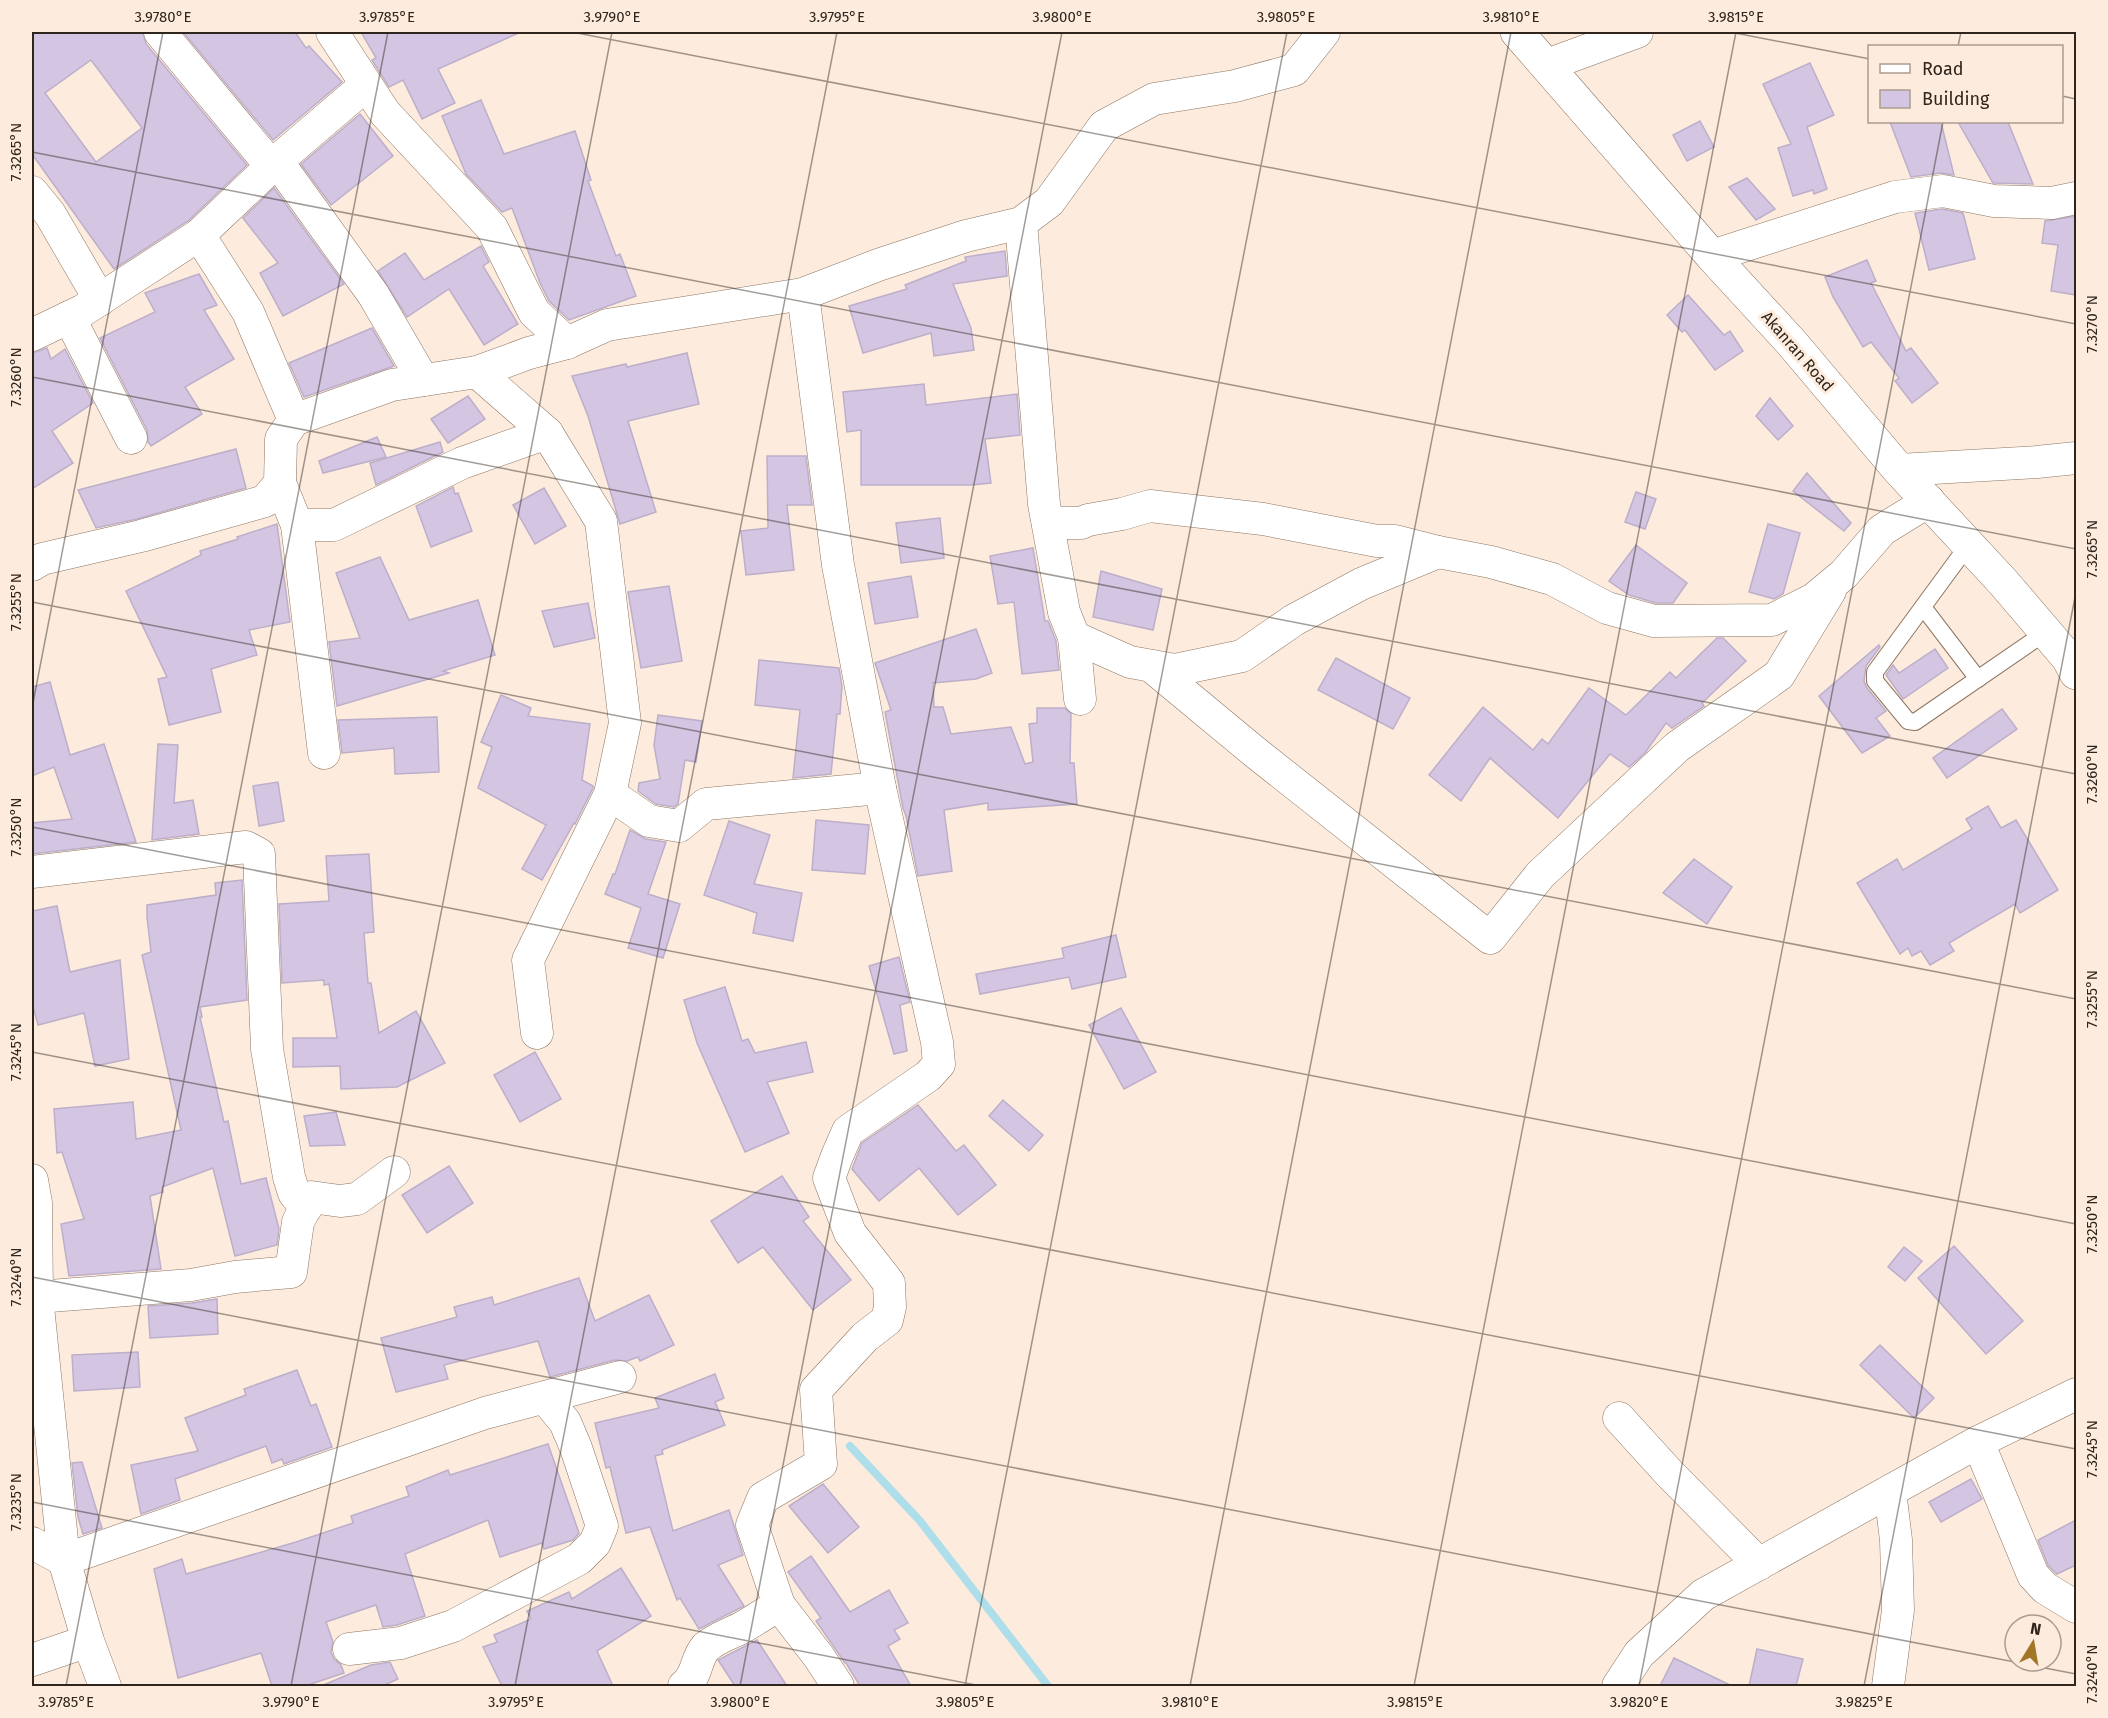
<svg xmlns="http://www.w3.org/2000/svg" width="2108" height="1718" viewBox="0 0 2108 1718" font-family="'Fira Sans',sans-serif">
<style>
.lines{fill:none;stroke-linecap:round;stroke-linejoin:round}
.stream{stroke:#afdeeb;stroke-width:8}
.building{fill:#d4c5e2;stroke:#bdaeca;stroke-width:1.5;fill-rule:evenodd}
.lane-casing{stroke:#8d7561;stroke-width:18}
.street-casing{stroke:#8d7561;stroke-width:33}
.secondary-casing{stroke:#8d7561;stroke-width:34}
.lane{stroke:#fff;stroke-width:16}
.street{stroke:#fff;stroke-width:32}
.secondary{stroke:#fff;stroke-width:33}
.ticks{fill:none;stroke:#2f251c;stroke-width:1.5;stroke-opacity:0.45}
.labels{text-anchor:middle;stroke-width:6;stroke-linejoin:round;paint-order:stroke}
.street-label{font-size:16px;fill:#2f251c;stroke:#fdecde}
.neatline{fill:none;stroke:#2f251c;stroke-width:2}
.ticks-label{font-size:15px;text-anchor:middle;fill:#2f251c}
</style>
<rect width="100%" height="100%" fill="#fdecde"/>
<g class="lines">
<!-- stream -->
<polyline class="stream" points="850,1446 920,1521 1048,1686"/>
</g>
<!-- building -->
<g class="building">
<path d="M32 32H143L146 44 247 165 188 221 114 269 32 154ZM91 60 142 128 96 162 45 93Z"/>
<polygon points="183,32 295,32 306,48 309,46 342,82 273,140"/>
<polygon points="361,32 521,32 438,69 455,103 422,119 403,80 389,87 372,60 376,58"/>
<polygon points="1810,63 1834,115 1807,127 1827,189 1814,194 1813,190 1793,196 1778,148 1791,144 1763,84"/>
<polygon points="481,100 504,154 575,131 591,180 588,181 616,256 620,254 636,296 569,320 549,301 540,283 512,208 502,212 466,174 442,116"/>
<polygon points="360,114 393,156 331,205 301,164"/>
<polygon points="1700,121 1714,147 1687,161 1673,135"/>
<polygon points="1890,122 1941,122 1954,175 1941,173 1911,177"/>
<polygon points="1958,122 2008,122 2033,184 1993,183"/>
<polygon points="1747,178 1775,209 1756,220 1729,187"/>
<polygon points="274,188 344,284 283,316 260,273 278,263 243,218"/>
<polygon points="1942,209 1963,213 1975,259 1929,270 1915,213"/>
<polygon points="2076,216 2076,295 2051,291 2058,245 2042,243 2045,221"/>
<polygon points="481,246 489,262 483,266 518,324 484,345 449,289 407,317 378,271 405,253 424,280"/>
<polygon points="1005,251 1007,276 953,284 971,328 974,350 934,356 931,333 863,353 849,306 907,289 905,285 966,261 965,257"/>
<polygon points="1867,260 1876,281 1871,283 1906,351 1911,348 1938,383 1912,403 1895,381 1899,378 1871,342 1863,347 1833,297 1825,277"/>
<polygon points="199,274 217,305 204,310 234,359 185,387 202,414 151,446 148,442 147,430 100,338 155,312 145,293"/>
<polygon points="1688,295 1724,335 1730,331 1743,351 1715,370 1685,330 1682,332 1667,315"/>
<polygon points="372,328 394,366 304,397 289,363"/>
<polygon points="47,348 51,359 65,349 93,403 52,431 73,463 32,489 32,353"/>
<polygon points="687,353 699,404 628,421 656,512 620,524 588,416 572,376 626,364 627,367"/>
<polygon points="924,384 926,405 1017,394 1020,435 985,439 991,483 971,485 861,485 861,430 847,432 843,392"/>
<polygon points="468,396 485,419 448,443 431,419"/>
<polygon points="1770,398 1793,426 1778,440 1756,416"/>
<polygon points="377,437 386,457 323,473 319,461"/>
<polygon points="440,442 443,452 376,485 370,463"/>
<polygon points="236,449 246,488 137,519 96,528 78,490"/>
<polygon points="767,456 806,456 812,505 787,505 794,570 746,575 741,531 768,528"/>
<polygon points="1807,473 1851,523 1844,531 1793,491"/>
<polygon points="453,487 455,494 458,493 472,531 431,547 416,506"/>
<polygon points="544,488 566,526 535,544 513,505"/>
<polygon points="1636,492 1656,499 1645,529 1625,522"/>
<polygon points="940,518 944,558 901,563 896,523"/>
<polygon points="277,524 290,622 249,630 257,655 211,669 221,712 169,725 158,679 167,677 126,591 201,555 200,551 238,539 237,537"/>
<polygon points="1768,524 1800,533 1783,594 1774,599 1749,592"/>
<polygon points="1636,545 1687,583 1673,603 1656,603 1629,595 1609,581"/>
<polygon points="1033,548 1045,621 1048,621 1056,641 1059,670 1022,674 1014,602 998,604 990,556"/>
<polygon points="380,557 409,620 478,600 495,655 443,671 449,673 337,706 329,642 360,638 336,573"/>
<polygon points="1101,571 1162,589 1153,630 1093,617"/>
<polygon points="911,576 918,617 875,624 868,583"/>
<polygon points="669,586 682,661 641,668 628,592"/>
<polygon points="588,603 595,638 554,647 542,611"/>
<polygon points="976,629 992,673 976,679 933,683 934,707 943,707 951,734 1011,727 1025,764 1033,762 1029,724 1037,723 1037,708 1065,708 1071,714 1070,763 1074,763 1077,804 988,810 988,803 944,810 952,871 918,876 906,816 903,808 885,712 891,710 875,663"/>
<polygon points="1717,638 1723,638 1746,661 1702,703 1704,706 1672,728 1666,723 1645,753 1629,767 1610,754 1558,818 1490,758 1461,801 1429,775 1483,707 1533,750 1542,739 1548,744 1589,688 1626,715 1670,672 1676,678"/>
<polygon points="1879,645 1880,647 1866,666 1864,681 1867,688 1886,711 1876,718 1890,736 1862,753 1819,696"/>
<polygon points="1935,649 1948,668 1903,699 1886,675 1893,665 1899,673"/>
<polygon points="1336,658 1410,698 1393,729 1318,690"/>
<polygon points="759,660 839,668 842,686 840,714 837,714 831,774 793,778 800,710 755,705"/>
<polygon points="50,682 70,755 104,744 136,842 32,854 32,823 72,819 54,767 32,776 32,687"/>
<polygon points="501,695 531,708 528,716 590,724 582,780 593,786 593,788 575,824 574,823 542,880 522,869 546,825 478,788 492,747 481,742"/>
<polygon points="2002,709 2017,729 1947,778 1933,758"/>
<polygon points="658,715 702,721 696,762 685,760 678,804 674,807 656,804 638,791 639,783 660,779 654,745"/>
<polygon points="437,717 439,772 395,774 394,748 342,753 338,720"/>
<polygon points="158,744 178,745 174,803 193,800 199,834 152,840"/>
<polygon points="278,782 284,821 259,826 253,786"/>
<polygon points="1988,806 2001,828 2016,820 2058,890 2020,913 2015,904 1949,943 1954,951 1930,965 1921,951 1912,956 1908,948 1900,954 1857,883 1897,859 1903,870 1972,829 1966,819"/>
<polygon points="816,820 869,825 865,874 812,870"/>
<polygon points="729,821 770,835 754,884 802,893 793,941 753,933 757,913 704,895"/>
<polygon points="630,830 646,839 666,842 648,894 680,904 663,958 628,948 641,908 605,894 613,874 615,874"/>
<polygon points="369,854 374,932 364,933 368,983 371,983 379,1033 416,1011 445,1063 397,1087 341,1089 340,1066 293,1067 293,1038 337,1038 329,984 324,985 324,980 282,983 279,904 329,901 326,856"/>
<polygon points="1694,859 1732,887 1707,924 1663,893"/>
<polygon points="242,880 247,1000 200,1007 202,1017 200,1017 224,1122 228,1121 241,1184 266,1178 279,1229 277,1245 235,1256 213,1168 162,1187 163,1192 150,1196 161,1269 69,1276 61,1224 84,1219 62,1152 57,1153 54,1109 133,1102 136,1139 181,1130 142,955 151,952 147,917 147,905 216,895 215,883"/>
<polygon points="57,906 70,972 120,960 129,1059 95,1066 84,1013 38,1025 32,1003 32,911"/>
<polygon points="1116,935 1126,977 1072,989 1069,977 980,994 976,974 1064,958 1062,948"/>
<polygon points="899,957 910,1002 900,1005 907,1051 894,1054 869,966"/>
<polygon points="725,987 742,1041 748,1039 755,1053 806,1042 813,1072 767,1082 789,1133 745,1152 697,1043 684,1000"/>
<polygon points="1121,1008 1156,1072 1124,1089 1089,1025"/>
<polygon points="535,1052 561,1099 520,1122 494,1075"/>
<polygon points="1003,1100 1043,1135 1029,1151 989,1116"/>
<polygon points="918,1105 956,1151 964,1145 996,1185 958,1215 919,1168 879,1201 852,1169 862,1143"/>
<polygon points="336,1112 345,1145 310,1146 304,1116"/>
<polygon points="449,1166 473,1203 427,1233 402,1195"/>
<polygon points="782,1176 809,1217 803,1221 851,1280 813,1310 763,1247 738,1263 711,1221"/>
<polygon points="1954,1246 2023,1321 1986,1354 1918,1278"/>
<polygon points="1904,1247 1922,1261 1905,1281 1888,1267"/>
<polygon points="579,1278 595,1321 649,1295 674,1345 640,1361 638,1357 627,1361 615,1360 550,1377 538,1341 444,1365 448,1379 396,1392 381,1338 457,1317 454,1307 492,1297 494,1305"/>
<polygon points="217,1299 218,1334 150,1338 148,1306 192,1303"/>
<polygon points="1880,1345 1934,1398 1914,1418 1860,1365"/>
<polygon points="138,1352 140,1387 74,1391 72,1355"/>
<polygon points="297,1370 311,1406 316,1404 332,1447 284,1464 282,1459 272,1463 266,1446 175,1479 180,1500 141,1514 131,1465 198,1451 185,1418 246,1395 244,1389"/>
<polygon points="715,1374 724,1398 715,1402 725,1425 662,1450 663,1454 655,1456 673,1531 729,1510 743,1555 718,1565 744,1606 699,1629 680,1598 677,1600 650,1527 626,1533 610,1467 606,1468 595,1423 659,1408 655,1398"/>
<polygon points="548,1444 579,1533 573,1540 544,1549 542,1543 500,1557 488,1520 405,1554 425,1616 397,1625 383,1627 376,1605 326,1622 333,1642 331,1652 334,1659 341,1665 344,1673 305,1686 272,1686 261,1653 178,1678 154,1569 182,1559 186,1574 296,1542 353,1523 351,1516 409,1496 406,1487 448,1470 450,1475"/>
<polygon points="82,1462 102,1528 83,1534 78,1517 72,1463"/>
<polygon points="1971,1479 1982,1499 1941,1522 1929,1502"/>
<polygon points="823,1484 859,1527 828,1553 789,1506"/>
<polygon points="2076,1520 2076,1565 2057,1574 2048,1565 2038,1540"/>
<polygon points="811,1556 850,1612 889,1590 908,1623 894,1630 900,1639 888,1646 911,1686 860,1686 846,1663 845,1663 816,1621 821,1618 788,1572"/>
<polygon points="621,1568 651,1616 597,1651 613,1686 502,1686 483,1647 497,1642 494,1635 531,1619 527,1611 569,1592 572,1599"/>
<polygon points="757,1640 787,1686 735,1686 718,1660"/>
<polygon points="1757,1649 1803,1659 1796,1686 1749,1686"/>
<polygon points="1674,1658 1732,1686 1660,1686"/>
<polygon points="390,1662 398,1679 382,1686 321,1686 371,1665"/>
</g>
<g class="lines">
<!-- lane casing -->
<g class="lane-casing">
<g id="lane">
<polyline points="1969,544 1875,672 1875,681 1908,721 1915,722 2046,632"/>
<polyline points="1923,607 1978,679"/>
</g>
</g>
<!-- street casing -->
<g class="street-casing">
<g id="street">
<polyline points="160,32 272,167"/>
<polyline points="332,32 385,113 492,228 534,312 567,343"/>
<polyline points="1547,65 1637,32"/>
<polyline points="277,161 373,294 423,380"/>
<polyline points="32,192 50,214 100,300"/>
<polyline points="1021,223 1044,504 1064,612 1074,637 1080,699"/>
<polyline points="199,235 248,312 294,420"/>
<polyline points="1712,256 1895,197 1943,191 1994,201 2052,203 2076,198"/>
<polyline points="803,294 838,565 880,788 937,1042 939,1064 928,1076 848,1131 837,1156 829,1178 850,1233 889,1283 890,1307 887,1320 865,1337 816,1390 821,1464 763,1498 752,1525 779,1605 819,1657 838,1686"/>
<polyline points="69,317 131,438"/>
<polyline points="32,335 82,311 199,235 277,161 359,91 369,90"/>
<polyline points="477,372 547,433 601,521 625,723 610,794 528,960 537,1033"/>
<polyline points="1899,470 2037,462 2076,458"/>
<polyline points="280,483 297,525 334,525 462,463 547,433"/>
<polyline points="1048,523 1081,523 1088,520 1122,514 1150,506 1263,519 1377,541 1395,541 1438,552 1491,562 1552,579 1607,608 1654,621 1772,620 1814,599 1844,574 1882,530 1929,501"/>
<polyline points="297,525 324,753"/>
<polyline points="32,565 42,559 141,536 265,501 280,483 281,439 294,420 392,385 477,372 529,353 567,343 607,325 803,294 878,265 966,236 1021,223 1049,202 1104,126 1154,99 1235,86 1294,70 1324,32"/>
<polyline points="1074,637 1130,662 1175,670 1242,656 1294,620 1361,584 1438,552"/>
<polyline points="1151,666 1256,753 1490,938 1540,875 1677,747 1779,675 1830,591"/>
<polyline points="610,794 649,821 679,826 706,804 880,788"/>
<polyline points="32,872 246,847 259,854 267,1049 289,1177 294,1193 306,1208"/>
<polyline points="32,1180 36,1203 37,1297 64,1560 88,1641 105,1686"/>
<polyline points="37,1297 191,1285 235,1277 291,1272 298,1222 311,1197 340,1201 357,1199 394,1172"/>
<polyline points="1619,1418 1670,1474 1759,1564"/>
<polyline points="1978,1442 2033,1575 2045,1588 2076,1607"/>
<polyline points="32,1543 64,1560 485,1413 620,1377"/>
<polyline points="349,1649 401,1643 453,1626 579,1559 595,1543 602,1526 576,1448 565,1422 545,1398"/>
<polyline points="32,1660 88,1641"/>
<path d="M684 1686C698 1676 695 1659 706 1647 716 1638 732 1633 743 1627 755 1620 767 1612 779 1605"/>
<polyline points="1618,1686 1639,1654 1703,1595 1978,1442 2076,1394"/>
<polyline points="1888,1686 1898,1610 1896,1540 1890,1491"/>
</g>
</g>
<!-- secondary casing -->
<g class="secondary-casing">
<polyline id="secondary" points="1517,32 1712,256 1791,342 1899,470 2003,582 2068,658 2076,673"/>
</g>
<!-- lane -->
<use href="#lane" class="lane"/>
<!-- street -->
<use href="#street" class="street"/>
<!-- secondary -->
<use href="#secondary" class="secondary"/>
</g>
<!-- ticks -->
<path class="ticks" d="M572 32 2076 324M1730 32 1870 59M1958 46 1961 32M2062 96 2076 99M32 152 2076 549M32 377 2076 774M32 602 2076 999M32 708 163 32M32 827 2076 1224M32 1052 2076 1449M32 1277 2076 1674M32 1502 981 1686M66 1686 388 32M291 1686 612 32M515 1686 837 32M740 1686 1062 32M965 1686 1287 32M1190 1686 1511 32M1414 1686 1736 32M1639 1686 1943 122M1864 1686 2076 592"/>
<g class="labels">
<!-- street labels -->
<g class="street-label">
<text transform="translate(1798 351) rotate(49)" y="6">Akanran Road</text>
</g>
</g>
<!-- border -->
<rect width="2108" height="1718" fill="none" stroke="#fdecde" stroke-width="66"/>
<!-- legend -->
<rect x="1868" y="45" width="195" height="78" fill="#fdecde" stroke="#ab9c90" stroke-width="1.5"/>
<rect x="1880" y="64" width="30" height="9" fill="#ffffff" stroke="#ab9c90" stroke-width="1.5"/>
<text x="1922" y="75" font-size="18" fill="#2f251c">Road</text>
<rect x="1880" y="90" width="30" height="18" fill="#d4c5e2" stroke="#ab9c90" stroke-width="1.5"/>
<text x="1922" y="105" font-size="18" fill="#2f251c">Building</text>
<!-- north arrow -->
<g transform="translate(2033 1643) rotate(11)"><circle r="28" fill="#fdecde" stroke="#ab9c90" stroke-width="1.5"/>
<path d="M0-4.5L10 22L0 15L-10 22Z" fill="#a27527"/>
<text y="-9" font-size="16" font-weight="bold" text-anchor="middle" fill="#2f251c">N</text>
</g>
<rect x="33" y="33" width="2042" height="1652" class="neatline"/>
<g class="ticks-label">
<text x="163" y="22">3.9780°E</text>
<text x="387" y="22">3.9785°E</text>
<text x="612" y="22">3.9790°E</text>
<text x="837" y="22">3.9795°E</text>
<text x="1062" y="22">3.9800°E</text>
<text x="1286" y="22">3.9805°E</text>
<text x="1511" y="22">3.9810°E</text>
<text x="1736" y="22">3.9815°E</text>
<text transform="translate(16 152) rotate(-90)" y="5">7.3265°N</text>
<text transform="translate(2092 324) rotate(-90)" y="5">7.3270°N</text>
<text transform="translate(16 377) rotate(-90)" y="5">7.3260°N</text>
<text transform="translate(2092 549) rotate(-90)" y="5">7.3265°N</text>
<text transform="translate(16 602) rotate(-90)" y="5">7.3255°N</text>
<text transform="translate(2092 774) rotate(-90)" y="5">7.3260°N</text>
<text transform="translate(16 827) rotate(-90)" y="5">7.3250°N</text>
<text transform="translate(2092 999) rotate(-90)" y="5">7.3255°N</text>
<text transform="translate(16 1052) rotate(-90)" y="5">7.3245°N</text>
<text transform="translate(2092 1224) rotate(-90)" y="5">7.3250°N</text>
<text transform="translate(16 1277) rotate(-90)" y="5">7.3240°N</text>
<text transform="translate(2092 1449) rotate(-90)" y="5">7.3245°N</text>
<text transform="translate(16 1502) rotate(-90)" y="5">7.3235°N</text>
<text transform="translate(2092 1674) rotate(-90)" y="5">7.3240°N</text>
<text x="66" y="1707">3.9785°E</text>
<text x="291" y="1707">3.9790°E</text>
<text x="516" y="1707">3.9795°E</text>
<text x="740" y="1707">3.9800°E</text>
<text x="965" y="1707">3.9805°E</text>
<text x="1190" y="1707">3.9810°E</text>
<text x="1415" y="1707">3.9815°E</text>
<text x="1639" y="1707">3.9820°E</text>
<text x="1864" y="1707">3.9825°E</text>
</g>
</svg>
